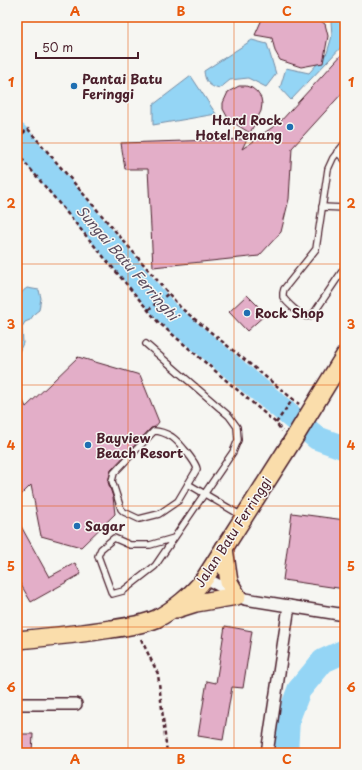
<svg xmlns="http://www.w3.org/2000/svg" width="362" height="770" viewBox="0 0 362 770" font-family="'Playpen Sans',sans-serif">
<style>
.water{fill:#94d5f5;stroke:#768ca4}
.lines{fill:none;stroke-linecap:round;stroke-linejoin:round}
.river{stroke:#94d5f5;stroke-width:24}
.building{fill:#e3aec8;stroke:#4a1f2b}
.service-casing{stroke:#4a1f2b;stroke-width:8}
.minor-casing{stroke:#4a1f2b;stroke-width:14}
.primary-casing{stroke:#4a1f2b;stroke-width:20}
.path{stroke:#4a1f2b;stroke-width:2.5;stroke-dasharray:4 3;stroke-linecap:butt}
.service{stroke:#f6f6f2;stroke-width:5.5}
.minor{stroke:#f6f6f2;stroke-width:11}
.primary{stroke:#faddab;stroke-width:17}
.grid{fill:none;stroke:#e8590c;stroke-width:1;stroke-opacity:0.55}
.poi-dot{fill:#1f6fb2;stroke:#f6f6f2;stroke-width:1.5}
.labels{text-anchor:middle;stroke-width:3;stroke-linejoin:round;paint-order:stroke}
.poi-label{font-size:13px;font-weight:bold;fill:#4a1f2b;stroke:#f6f6f2;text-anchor:start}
.street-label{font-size:13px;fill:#4a1f2b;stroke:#f6f6f2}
.water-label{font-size:14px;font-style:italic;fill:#5c4c5e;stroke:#f6f6f2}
.neatline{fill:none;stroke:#e8590c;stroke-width:1.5}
.grid-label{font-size:13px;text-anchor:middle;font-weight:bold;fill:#e8590c}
</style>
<rect width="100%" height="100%" fill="#f6f6f2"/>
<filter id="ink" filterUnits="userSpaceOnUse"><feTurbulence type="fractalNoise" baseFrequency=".025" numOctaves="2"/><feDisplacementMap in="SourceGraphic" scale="8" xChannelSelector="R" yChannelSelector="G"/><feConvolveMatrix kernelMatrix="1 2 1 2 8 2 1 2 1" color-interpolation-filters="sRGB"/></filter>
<g filter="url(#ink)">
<!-- water -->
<g class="water">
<polygon points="326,17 345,17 345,43 291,100 280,88 286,68 309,73 327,53 332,36 331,21"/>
<path d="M252 40 267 44 276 74 266 87 248 78 230 80 219 89C209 86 205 82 204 71Z"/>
<polygon points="191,76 216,114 153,125 153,105"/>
<path d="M27 288 39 290 41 298 39 310 35 313 30 320 25 322 22 327 23 343 19 352 17 353V310C22 300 16 295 27 288Z"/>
</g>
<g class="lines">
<!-- river -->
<g class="river">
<polyline points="17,135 167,313 317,438 345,448"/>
<polyline points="286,753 288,719 299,690 323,661 345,651"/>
</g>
</g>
<!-- building -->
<g class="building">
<polygon points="263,17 315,17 325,24 328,36 323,63 301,67 280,60 275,51 272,38 255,35"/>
<polygon points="345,51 345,90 292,148 289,199 281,232 259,256 153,267 148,169 125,169 121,143 247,139 242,149 257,139 260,138 258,137 279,123"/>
<polygon points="239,86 246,86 252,88 257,92 261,98 262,104 261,111 250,133 229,120 223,109 223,103 228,92"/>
<polygon points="247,295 266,314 247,331 229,312"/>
<polygon points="78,357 140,375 159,422 155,427 151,428 111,470 108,482 113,497 115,514 81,547 41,536 31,485 17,499 17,389 26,407"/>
<polygon points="292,513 345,520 345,589 283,580"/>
<polygon points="17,519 49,577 75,563 81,574 31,602 17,578"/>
<polygon points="225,626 252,631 243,688 232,687 223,740 198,736 207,681 216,683"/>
<polygon points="17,734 33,734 32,753 17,753"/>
</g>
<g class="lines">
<!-- service casing -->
<g class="service-casing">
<g id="service">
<path d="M345 143 333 158 328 169 316 249 284 289 283 293V297C286 302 300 315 305 316 309 317 312 315 314 313L345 267"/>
<polyline points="337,152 345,160"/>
<polyline points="322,207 345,208"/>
<polyline points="146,344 229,416 237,427 238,440 233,452 155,566 123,591 112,594 98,556 101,549 114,538 130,545 150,545 174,538"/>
<path d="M154 431C160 431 167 434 172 437 178 441 196 462 197 469L178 501 159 514 139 519 124 512 121 509 112 481 114 473Z"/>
<polyline points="188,484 242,516"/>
</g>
</g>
<!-- minor casing -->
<g class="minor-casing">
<g id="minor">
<polyline points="205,578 245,599 345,615"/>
<polyline points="17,704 76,704"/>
<polyline points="267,753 289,606"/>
</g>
</g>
<!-- primary casing -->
<g class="primary-casing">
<g id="primary">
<polyline points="177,609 196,603 237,596 229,582 224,548"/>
<path d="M17 640C49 637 80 634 111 629 126 627 142 625 156 619 174 610 193 594 205 578L293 440 345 355"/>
</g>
</g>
<!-- path -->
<g class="path">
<polyline points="17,138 28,129 181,308 299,404"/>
<polyline points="17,153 158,322 276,423 282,431"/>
<polyline points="148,310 169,293"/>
<polyline points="276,423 293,399"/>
<polyline points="141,639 158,674 167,753"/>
</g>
<!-- service -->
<use href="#service" class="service"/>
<!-- minor -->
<use href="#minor" class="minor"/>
<!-- primary -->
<use href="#primary" class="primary"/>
</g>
</g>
<!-- grid -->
<path class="grid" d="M128 17V753M234 17V753M17 143H345M17 264H345M17 385H345M17 506H345M17 627H345"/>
<!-- markers -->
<g class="poi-dot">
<circle cx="74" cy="86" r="4"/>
<circle cx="290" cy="127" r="4"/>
<circle cx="247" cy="313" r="4"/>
<circle cx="88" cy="445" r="4"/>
<circle cx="77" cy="526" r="4"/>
</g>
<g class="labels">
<!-- poi labels -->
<g class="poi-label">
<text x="82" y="84">Pantai Batu<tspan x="82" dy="15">Feringgi</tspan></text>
<text x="282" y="125" text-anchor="end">Hard Rock<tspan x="282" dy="15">Hotel Penang</tspan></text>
<text x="255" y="318">Rock Shop</text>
<text x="96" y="443">Bayview<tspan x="96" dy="15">Beach Resort</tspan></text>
<text x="85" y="531">Sagar</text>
</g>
<!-- street labels -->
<g class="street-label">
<text transform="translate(233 532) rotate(-57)" y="5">Jalan Batu Ferringgi</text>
</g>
<!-- water labels -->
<g class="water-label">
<text transform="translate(127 263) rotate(49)" y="5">Sungai Batu Ferringhi</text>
</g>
</g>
<!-- margin -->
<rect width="362" height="770" fill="none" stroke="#f6f6f2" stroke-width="44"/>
<!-- scale -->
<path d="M36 52v6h102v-6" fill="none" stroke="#4a1f2b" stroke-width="2"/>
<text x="42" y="52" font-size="12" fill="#4a1f2b" stroke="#f6f6f2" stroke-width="3" paint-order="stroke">50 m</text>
<rect x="22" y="22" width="318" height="726" class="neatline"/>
<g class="grid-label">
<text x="75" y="16">A</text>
<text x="181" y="16">B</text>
<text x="287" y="16">C</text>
<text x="11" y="87">1</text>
<text x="351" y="87">1</text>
<text x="11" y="208">2</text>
<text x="351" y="208">2</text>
<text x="11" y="329">3</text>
<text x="351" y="329">3</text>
<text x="11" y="450">4</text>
<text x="351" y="450">4</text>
<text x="11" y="571">5</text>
<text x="351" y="571">5</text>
<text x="11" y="692">6</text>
<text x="351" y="692">6</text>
<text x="75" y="764">A</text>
<text x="181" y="764">B</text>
<text x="287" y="764">C</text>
</g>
</svg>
